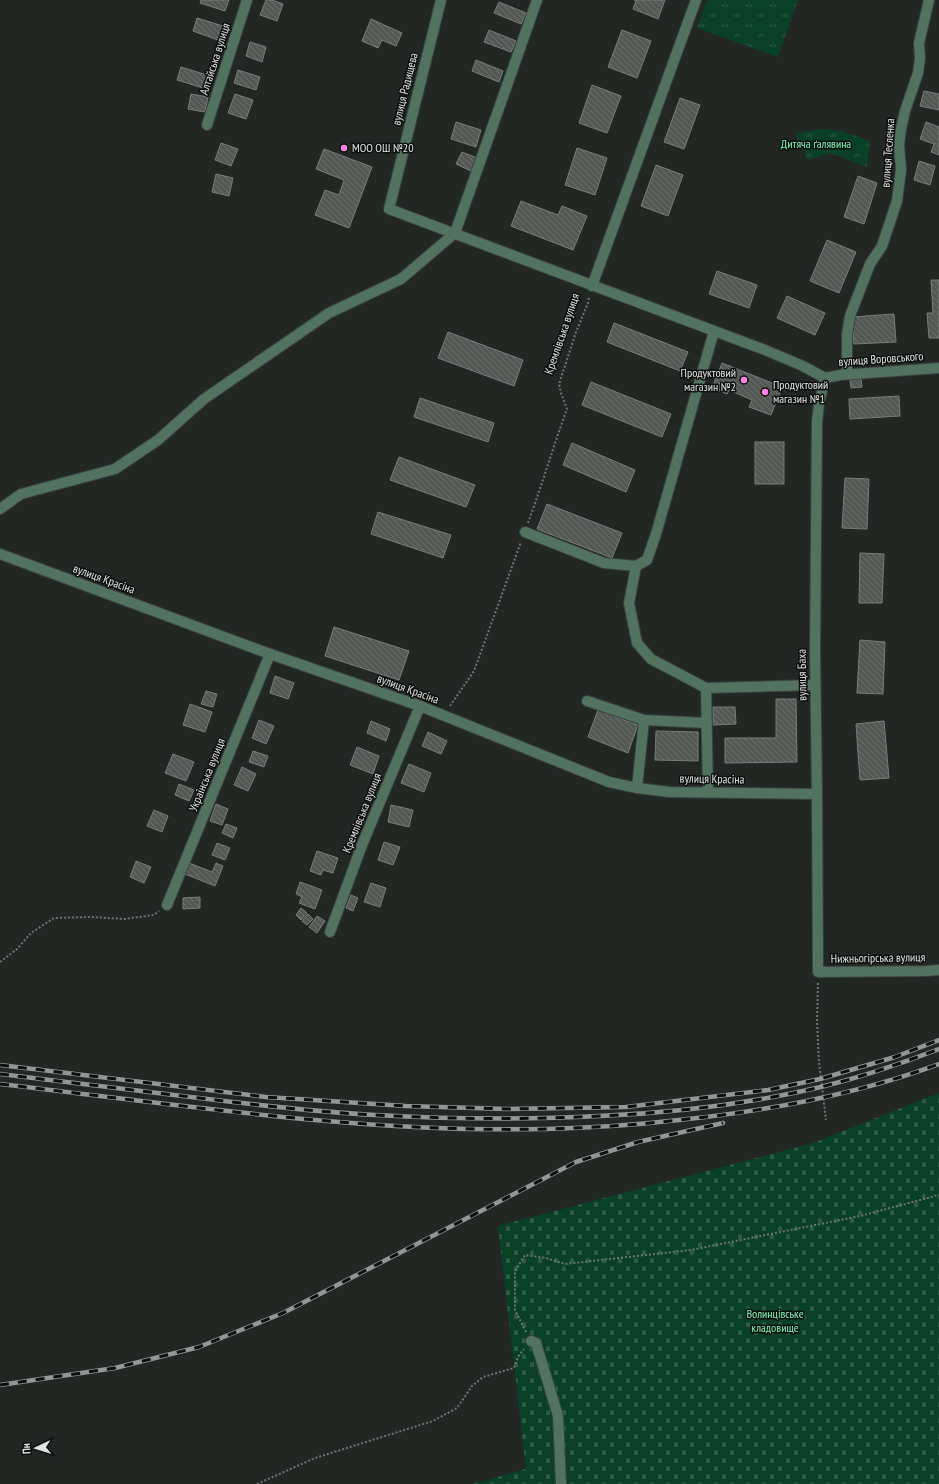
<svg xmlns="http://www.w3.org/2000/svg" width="939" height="1484" viewBox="0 0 939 1484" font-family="'PT Sans Narrow',sans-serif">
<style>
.cemetery{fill:url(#cemetery-stones)}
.park{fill:url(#park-tufts)}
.building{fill:url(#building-back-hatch);stroke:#787e7a}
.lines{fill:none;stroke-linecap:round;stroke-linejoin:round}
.minor-casing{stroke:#3d413e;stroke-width:12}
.path{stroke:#707572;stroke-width:2;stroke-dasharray:2 2;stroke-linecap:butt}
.minor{stroke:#51725e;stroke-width:10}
.rail-casing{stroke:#939794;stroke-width:4.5}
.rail{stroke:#0d0f0e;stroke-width:3;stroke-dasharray:9;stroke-linecap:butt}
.poi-dot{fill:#fe86e0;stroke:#0d0f0e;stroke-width:1.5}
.labels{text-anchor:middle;stroke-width:3;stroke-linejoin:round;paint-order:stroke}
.street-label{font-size:12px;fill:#e0e3e1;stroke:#0d0f0e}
.park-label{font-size:12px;fill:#82f5b4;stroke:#0d0f0e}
.poi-label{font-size:12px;fill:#e0e3e1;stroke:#0d0f0e;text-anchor:start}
</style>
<defs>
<pattern id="cemetery-stones" width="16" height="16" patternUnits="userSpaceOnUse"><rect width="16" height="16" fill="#094026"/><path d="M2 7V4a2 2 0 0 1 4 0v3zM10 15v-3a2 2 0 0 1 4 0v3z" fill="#2d5b45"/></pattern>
<pattern id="park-tufts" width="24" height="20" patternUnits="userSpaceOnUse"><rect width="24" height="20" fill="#094026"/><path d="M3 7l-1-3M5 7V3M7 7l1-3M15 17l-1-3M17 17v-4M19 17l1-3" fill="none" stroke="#2d5b45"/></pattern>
<pattern id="building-back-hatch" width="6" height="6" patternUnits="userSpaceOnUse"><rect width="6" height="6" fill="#535855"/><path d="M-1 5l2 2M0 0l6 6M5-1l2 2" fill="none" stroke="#6b706d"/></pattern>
</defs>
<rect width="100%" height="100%" fill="#222724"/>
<!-- cemetery -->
<polygon class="cemetery" points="939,1093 939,1484 472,1484 526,1469 498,1226 813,1143"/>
<!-- park -->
<g class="park">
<polygon points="707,0 798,0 778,57 697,28"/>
<polygon points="823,129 842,131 870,141 867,167 831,153 808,160 795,133"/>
</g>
<!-- building -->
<g class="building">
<polygon points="201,0 229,0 225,11 200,3"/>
<polygon points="266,0 272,0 283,4 277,21 260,15"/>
<polygon points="634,0 665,0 658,19 633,9 636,1"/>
<polygon points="499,2 526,13 521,24 494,13"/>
<polygon points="197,18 223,26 218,40 193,31"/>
<polygon points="371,19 402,33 396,46 382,40 378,48 362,41"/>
<polygon points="489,30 516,41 511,52 484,42"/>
<polygon points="622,30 651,41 637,78 608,67"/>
<polygon points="250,42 266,47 262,62 246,56"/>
<polygon points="476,60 503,71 499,82 472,71"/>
<polygon points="181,67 207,75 203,88 177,80"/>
<polygon points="238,70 260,77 256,90 234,83"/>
<polygon points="592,85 621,96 607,133 579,123"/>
<polygon points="924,91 939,94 939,110 920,106"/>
<polygon points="191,94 208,97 205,112 188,109"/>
<polygon points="235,94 253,100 246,119 228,113"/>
<polygon points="680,98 700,105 684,149 664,142"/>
<polygon points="456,122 481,130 476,147 451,139"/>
<polygon points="926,122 939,127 939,155 931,152 934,144 920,139"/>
<polygon points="221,143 238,149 231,166 215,160"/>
<polygon points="577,148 607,158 595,195 565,185"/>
<polygon points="324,149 372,167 349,228 315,215 325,190 339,195 344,180 316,169"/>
<polygon points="462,152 477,158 471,171 456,164"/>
<polygon points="919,161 935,166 930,185 914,180"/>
<polygon points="656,165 683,175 668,216 641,206"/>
<polygon points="216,174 233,178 229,196 212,192"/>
<polygon points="858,176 877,183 864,224 844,217"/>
<polygon points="521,201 558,215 562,206 587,216 573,250 511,226"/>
<polygon points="827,240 856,252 839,293 810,281"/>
<polygon points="717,271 757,285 749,308 709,294"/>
<polygon points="931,280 939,280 939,338 929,338 927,313 933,313"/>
<polygon points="787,296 825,313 815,335 777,318"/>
<polygon points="894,314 896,342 854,344 852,317"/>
<polygon points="614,323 688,352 680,371 607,342"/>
<polygon points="448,332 523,360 514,386 438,358"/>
<polygon points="722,363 782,387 771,415 749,407 752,400 729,390 727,394 712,388"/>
<polygon points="861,379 862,387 851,388 850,380"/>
<polygon points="591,382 671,414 662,437 582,405"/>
<polygon points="899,396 900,416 850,419 849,399"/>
<polygon points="420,398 494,423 488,442 414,417"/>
<rect x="755" y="442" width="29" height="42"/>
<polygon points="572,443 635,470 626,492 563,465"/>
<polygon points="399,457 475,485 466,507 390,480"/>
<polygon points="845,478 869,479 867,529 842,528"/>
<polygon points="547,504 622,533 612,558 537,529"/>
<polygon points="378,512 451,535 443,558 371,534"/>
<polygon points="860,553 884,554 882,603 859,603"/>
<polygon points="334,627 409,651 399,680 325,656"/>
<polygon points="860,640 885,642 883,694 857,693"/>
<polygon points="275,676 294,683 288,699 270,693"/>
<polygon points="206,691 217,694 213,707 201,704"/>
<polygon points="776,699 796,699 797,762 725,763 725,738 776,738"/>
<polygon points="190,704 212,712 205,732 183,725"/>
<polygon points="713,707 735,707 736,724 713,725"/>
<polygon points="598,710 638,725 628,753 588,737"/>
<polygon points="259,720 274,726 266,744 252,738"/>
<polygon points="371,721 390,729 386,741 367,733"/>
<polygon points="884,721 889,778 860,780 856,724"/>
<polygon points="656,731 698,732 698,761 655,760"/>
<polygon points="428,732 447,741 441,754 422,746"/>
<polygon points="357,747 379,756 373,774 350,765"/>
<polygon points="253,751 268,756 264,767 249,762"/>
<polygon points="173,754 194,762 186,781 165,773"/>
<polygon points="409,764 431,773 424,792 401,783"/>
<polygon points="242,767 256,774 248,791 234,785"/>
<polygon points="179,784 194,790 189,801 175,795"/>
<polygon points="216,804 228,809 222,825 210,821"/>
<polygon points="391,805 413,810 409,827 388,822"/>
<polygon points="154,810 168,816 162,832 147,826"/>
<polygon points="226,824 237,828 233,838 222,833"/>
<polygon points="384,842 400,847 393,865 378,860"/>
<polygon points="217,843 230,848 225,860 212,855"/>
<polygon points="317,851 338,858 333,873 323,870 321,875 310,871"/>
<polygon points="136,861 151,867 144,883 130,877"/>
<polygon points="189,863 212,872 216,863 223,866 215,886 185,874"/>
<polygon points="300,882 322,890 315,909 299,903 302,897 296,894"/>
<polygon points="371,883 386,888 380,907 364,902"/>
<polygon points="351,895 358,898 353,911 346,908"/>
<polygon points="200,897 200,908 183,909 183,898"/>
<polygon points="301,908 307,913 301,920 296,915"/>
<polygon points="308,914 313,919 307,925 302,921"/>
<polygon points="317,916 325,921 317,933 309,927"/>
</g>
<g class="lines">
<!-- minor casing -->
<g class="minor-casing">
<g id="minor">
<polyline points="441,0 389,209 765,350 803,366 825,378"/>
<polyline points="207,125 247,0"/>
<polyline points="592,286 696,0"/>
<polyline points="847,374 847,334 850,316 870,264 882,246 897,201 901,170 899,145 901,129 905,111 918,73 920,59 919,43 929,0"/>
<polyline points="825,378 819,404 817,422 815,651 817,794 818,972 926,971 939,970"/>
<polyline points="825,378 840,375 939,368"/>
<polyline points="0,509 21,494 115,469 158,440 204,399 329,313 401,279 455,233 537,0"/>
<polyline points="525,532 604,563 636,566 647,560 656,534 714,331"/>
<polyline points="0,554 270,654 420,706 609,782 637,788 669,792 817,794"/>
<polyline points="636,566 629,603 637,643 651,659 706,688"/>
<polyline points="587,701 644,720"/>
<polyline points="637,788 644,720 707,723"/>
<polyline points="708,792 706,688 815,685"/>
<polyline points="167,905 270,654"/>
<polyline points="330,932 362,845 420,706"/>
<polyline points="531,1341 536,1343 558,1416 561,1484"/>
</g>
</g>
<!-- path -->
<g class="path">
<path d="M528 523C542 485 553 447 567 409L561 393 559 384 576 332 588 303 589 297"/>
<polyline points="450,706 474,671 521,542"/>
<polyline points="0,962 17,949 31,933 54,918 90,917 125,919 154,915 159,911"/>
<polyline points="818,983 817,1021 819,1062 826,1120"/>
<polyline points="526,1332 515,1310 515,1271 525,1255 546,1258 565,1264 691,1250 860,1216 939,1195"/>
<polyline points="257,1484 315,1458 433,1421 457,1408 472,1386 483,1377 514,1368 518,1357 524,1349"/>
</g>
<!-- minor -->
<use href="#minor" class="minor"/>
<!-- rail casing -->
<g class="rail-casing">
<g id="rail">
<polyline points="0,1065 266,1097 406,1106 507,1109 626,1107 768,1090 820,1079 895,1057 939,1040"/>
<path d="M0 1074C66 1082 133 1090 199 1098 257 1105 316 1112 375 1115 449 1119 524 1120 599 1116 673 1113 748 1104 821 1087 861 1077 900 1064 939 1049"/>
<path d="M0 1084C181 1105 363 1133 546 1129 590 1128 635 1125 679 1120 767 1111 855 1095 939 1064"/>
<polyline points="0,1385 115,1368 199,1347 283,1313 576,1162 638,1142 723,1123"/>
</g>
</g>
<!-- rail -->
<use href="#rail" class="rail"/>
</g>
<!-- markers -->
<g class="poi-dot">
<circle cx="344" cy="148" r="4"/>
<circle cx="744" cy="380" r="4"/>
<circle cx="765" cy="392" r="4"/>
</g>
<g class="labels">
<!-- street labels -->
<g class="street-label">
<text transform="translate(215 59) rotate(-72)" y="4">Алтайська вулиця</text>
<text transform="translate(405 89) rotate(-76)" y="4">вулиця Радищева</text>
<text transform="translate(888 153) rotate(-86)" y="4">вулиця Тесленка</text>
<text transform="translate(562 334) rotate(-71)" y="4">Кремлівська вулиця</text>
<text transform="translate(881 359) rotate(-4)" y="4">вулиця Воровського</text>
<text transform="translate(104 579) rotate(20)" y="4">вулиця Красіна</text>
<text transform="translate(802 675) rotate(-91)" y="4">вулиця Баха</text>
<text transform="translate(408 689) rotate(20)" y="4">вулиця Красіна</text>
<text transform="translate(207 775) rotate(-68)" y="4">Українська вулиця</text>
<text transform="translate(712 779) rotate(1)" y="4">вулиця Красіна</text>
<text transform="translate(362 813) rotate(-68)" y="4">Кремлівська вулиця</text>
<text transform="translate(878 958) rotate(-1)" y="4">Нижньогірська вулиця</text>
</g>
<!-- park labels -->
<g class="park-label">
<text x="816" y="148">Дитяча ґалявина</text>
<text x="775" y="1318">Волинцівське<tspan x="775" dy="14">кладовище</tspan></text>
</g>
<!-- poi labels -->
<g class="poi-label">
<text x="352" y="152">МОО ОШ №20</text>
<text x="736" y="377" text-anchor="end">Продуктовий<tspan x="736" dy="14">магазин №2</tspan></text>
<text x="773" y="389">Продуктовий<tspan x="773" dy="14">магазин №1</tspan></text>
</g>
</g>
<!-- north arrow -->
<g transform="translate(36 1448) rotate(266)" stroke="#0d0f0e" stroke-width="3" paint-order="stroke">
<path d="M0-3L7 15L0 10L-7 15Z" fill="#e0e3e1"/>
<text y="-6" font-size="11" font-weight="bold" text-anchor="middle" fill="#e0e3e1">Пн</text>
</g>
</svg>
